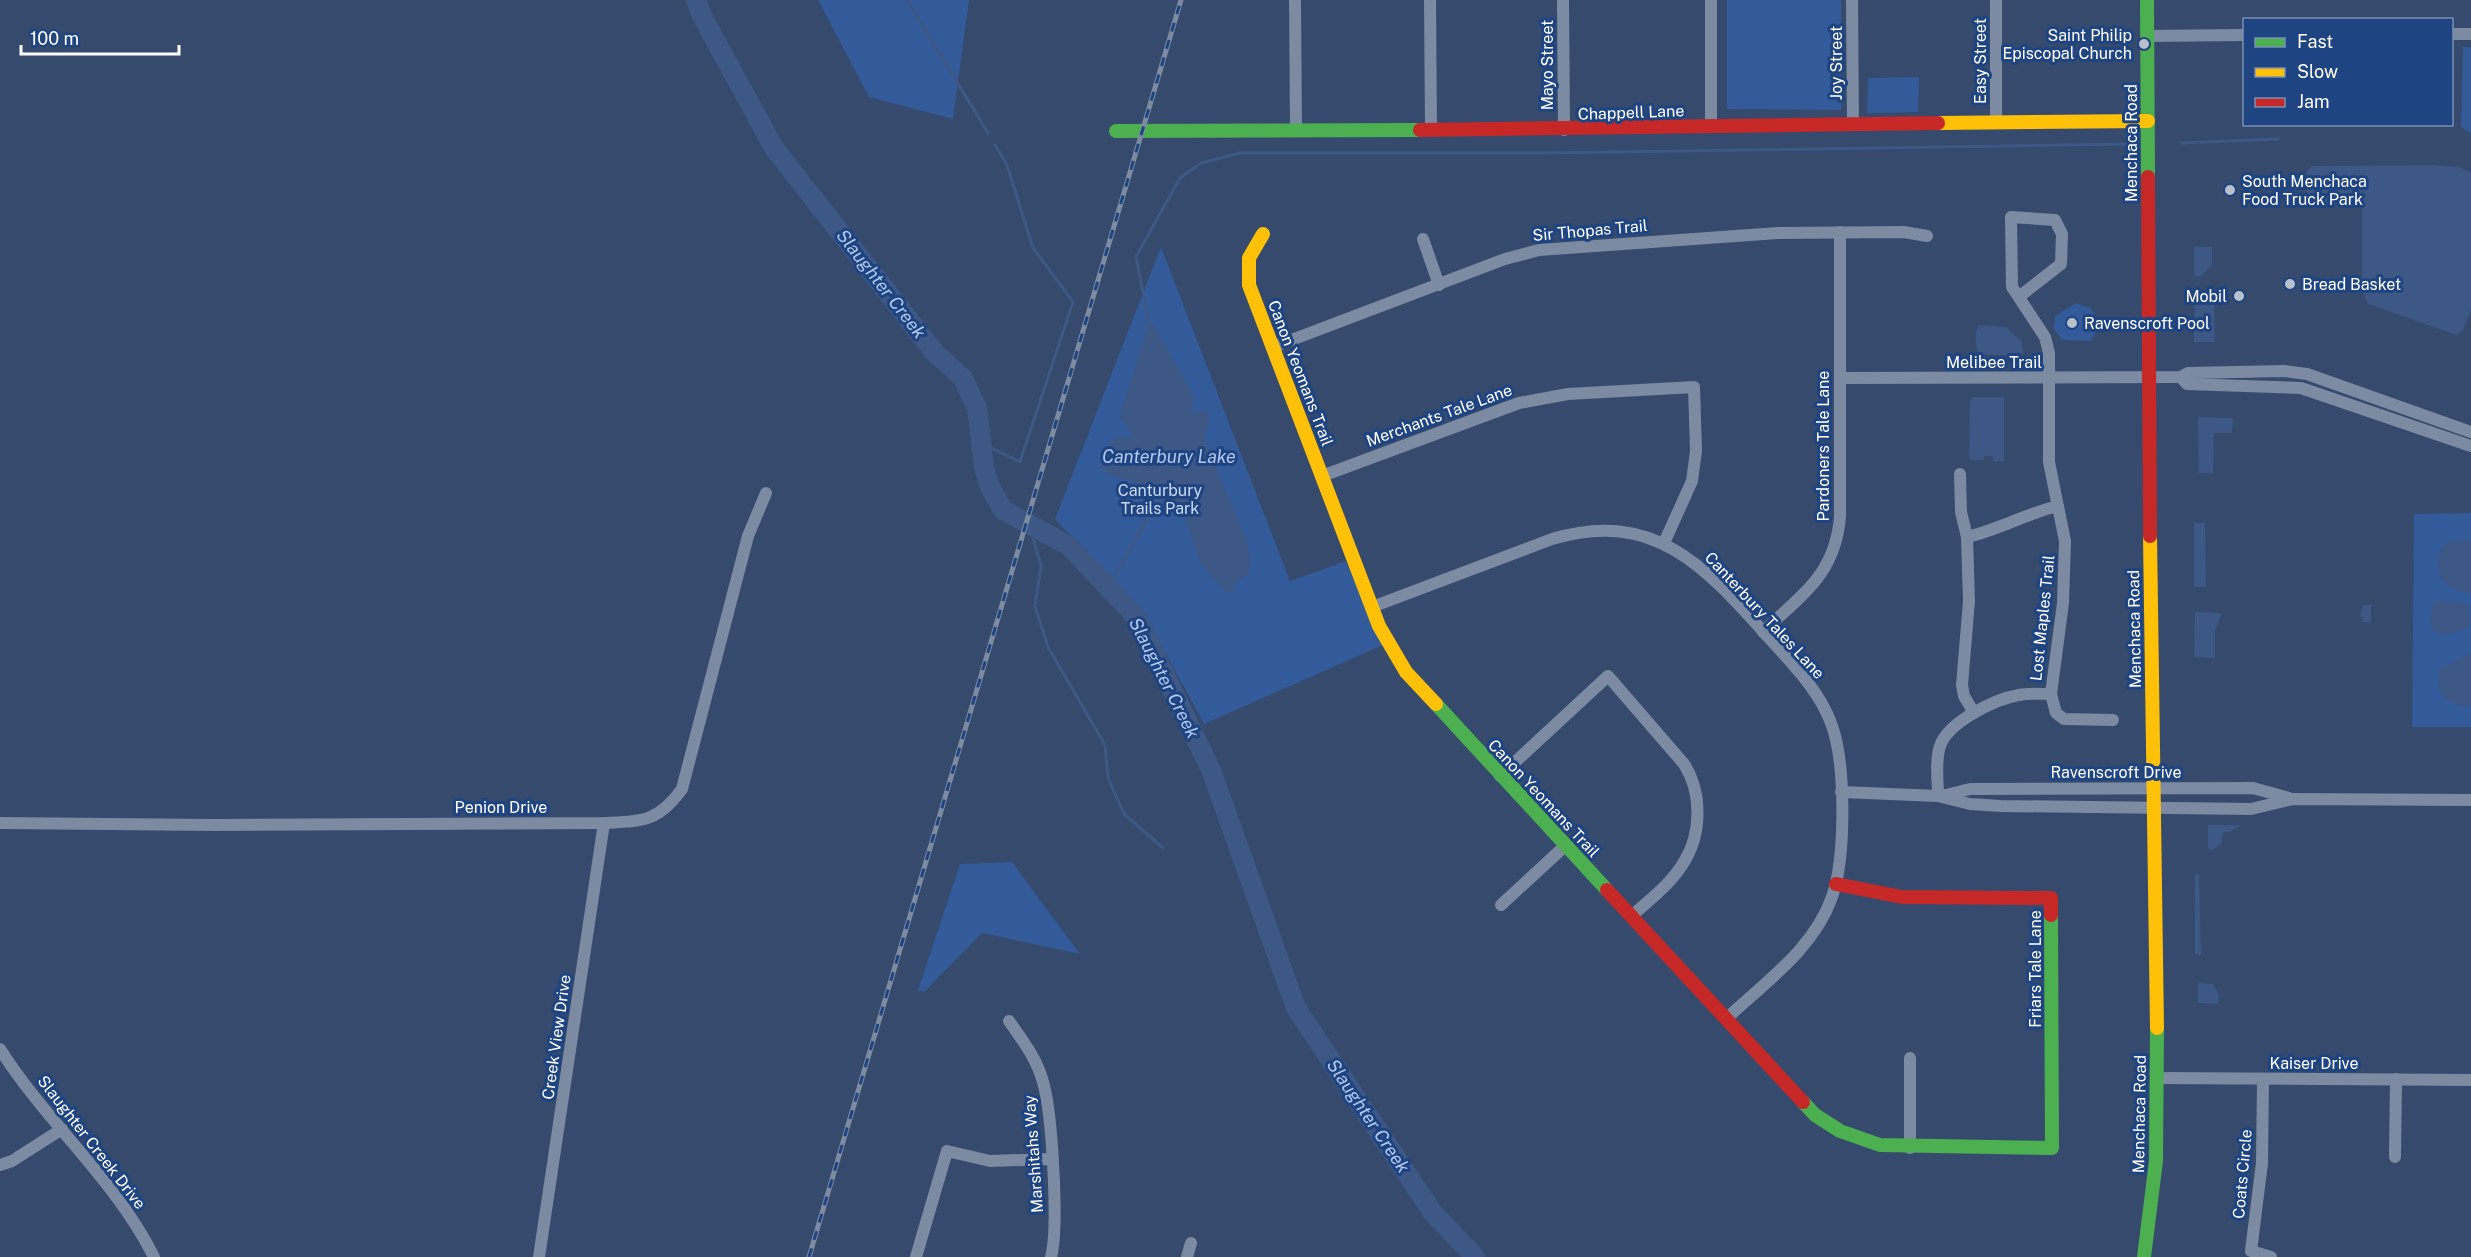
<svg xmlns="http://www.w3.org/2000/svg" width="2471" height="1257" viewBox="0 0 2471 1257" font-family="'Public Sans',sans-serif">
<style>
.green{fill:#335a99}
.water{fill:#3d5884}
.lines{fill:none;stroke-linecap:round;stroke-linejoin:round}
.stream{stroke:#3d5884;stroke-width:3}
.river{stroke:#3d5884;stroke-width:20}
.street{stroke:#7c8ba2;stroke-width:12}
.fast{stroke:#4caf50;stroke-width:14}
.slow{stroke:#ffc107;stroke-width:14}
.jam{stroke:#c62828;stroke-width:14}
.rail-casing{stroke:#7c8ba2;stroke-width:5}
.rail{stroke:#1f4482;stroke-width:3;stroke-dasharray:9;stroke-linecap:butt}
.poi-dot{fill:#b8c0cc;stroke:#1f4482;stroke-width:2}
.labels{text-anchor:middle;stroke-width:6;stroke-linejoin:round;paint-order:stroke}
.poi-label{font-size:16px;fill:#fff;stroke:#1f4482;text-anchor:start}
.street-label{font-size:16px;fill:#fff;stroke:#1f4482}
.park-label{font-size:16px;fill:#cadbf7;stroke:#1f4482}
.water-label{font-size:18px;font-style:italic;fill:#b1caf0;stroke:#1f4482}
</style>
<rect width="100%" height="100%" fill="#354a6c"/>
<!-- green -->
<g class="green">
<polygon points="818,0 969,0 953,119 869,97"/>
<polygon points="1727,0 1841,0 1841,110 1727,109"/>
<polygon points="2463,47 2471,47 2471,133 2461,127"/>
<polygon points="1919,77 1918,112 1867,113 1868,78"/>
<polygon points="1161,247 1290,581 1346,561 1383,645 1204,724 1145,615 1055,519"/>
<polygon points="2076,303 2090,308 2098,320 2097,330 2090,341 2062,340 2054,329 2055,316"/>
<polygon points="2471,513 2471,727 2412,727 2414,514"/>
<polygon points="1012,862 1080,954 982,933 924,992 918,990 960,864"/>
</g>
<!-- water -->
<g class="water">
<path d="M2429 165 2459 167 2471 173V310L2463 330 2457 335 2368 304 2362 291V208L2357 205 2316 204C2304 200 2307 185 2306 173L2312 166Z"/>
<polygon points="2194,247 2212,247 2212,265 2200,277 2194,276"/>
<polygon points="2195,296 2211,297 2214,305 2215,342 2194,342"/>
<polygon points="1152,323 1194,397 1192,414 1206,411 1210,417 1204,439 1246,540 1251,561 1249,573 1235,583 1233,592 1227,593 1201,564 1184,516 1178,510 1141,492 1139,484 1108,474 1102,468 1112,439 1134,436 1120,416 1148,326"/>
<path d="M1979 325 2006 327 2022 342 2023 354 2019 356 1979 354C1975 347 1974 332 1979 325Z"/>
<polygon points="1973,397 2004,397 2004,461 1993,461 1993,456 1984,456 1984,460 1972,460 1969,457 1970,399"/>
<polygon points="2198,417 2233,418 2232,433 2214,433 2213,473 2199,473"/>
<polygon points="2194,523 2205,523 2206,587 2194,587"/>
<path d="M2471 540V593C2442 592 2426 565 2447 542Z"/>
<path d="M2437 601 2460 602 2468 606 2471 620 2466 629C2458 632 2451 635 2442 634 2426 631 2428 610 2437 601Z"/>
<polygon points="2363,605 2371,605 2371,623 2362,622 2363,617 2360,617"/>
<polygon points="2195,612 2222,613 2215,631 2215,658 2194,657"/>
<path d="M2471 653V706C2448 706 2433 693 2440 669Z"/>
<polygon points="2208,825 2241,825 2230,832 2223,832 2222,842 2212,851 2208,848"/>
<polygon points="2195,874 2199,874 2201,955 2195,954"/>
<polygon points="2198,983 2213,984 2219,995 2218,1004 2198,1003"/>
</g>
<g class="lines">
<!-- stream -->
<g class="stream">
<polyline points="907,0 988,133"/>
<polyline points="2182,143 2278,139"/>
<polyline points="1150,329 1136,257 1180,178 1201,163 1240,153 1547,153 2127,144"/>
<polyline points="983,444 1020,462 1073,302 1033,248 1007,165 995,145"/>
<polyline points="1029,524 1041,566 1035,606 1048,647 1105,745 1108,778 1124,814 1163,848"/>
<polyline points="1107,587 1126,558 1154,506"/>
</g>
<!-- river -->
<polyline class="river" points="696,0 702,16 774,148 935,353 963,378 977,408 984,467 990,487 1003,510 1069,546 1138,619 1211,770 1296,1008 1433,1213 1475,1257"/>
<!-- street -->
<g class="street">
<polyline points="1295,0 1296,130"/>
<polyline points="1430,0 1431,130"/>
<polyline points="1563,0 1564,130"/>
<polyline points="1711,0 1711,125"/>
<polyline points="1852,0 1853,125"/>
<polyline points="1996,0 1996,123"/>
<polyline points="2452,34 2471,34"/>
<polyline points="2147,36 2244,35"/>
<polyline points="1423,239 1439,285"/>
<polyline points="2020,296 2061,264 2062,234 2055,220 2011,217 2012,287 2045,337 2049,353 2049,462 2065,541 2063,603 2051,694 2056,713 2064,719 2113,720"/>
<polyline points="1273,347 1505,259 1539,250 1778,233 1904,232 1927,236"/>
<polyline points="2181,377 2187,384 2301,388 2471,446"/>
<polyline points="1840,378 2181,377 2188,373 2284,371 2307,374 2471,432"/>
<polyline points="1960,474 1961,512 1967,537 1969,601 1962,685 1964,696 1974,713"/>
<polyline points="1322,476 1519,403 1568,394 1694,387 1696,451 1692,481 1664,543"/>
<path d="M1967 537C1999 530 2027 513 2058 506"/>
<path d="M1372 607 1552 539C1656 508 1707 569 1770 639 1793 665 1819 690 1831 723 1846 762 1846 857 1832 897 1814 949 1764 983 1726 1019"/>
<path d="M1763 632C1802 594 1835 575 1840 517V232"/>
<path d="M1500 776 1608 676 1684 764C1702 792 1702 833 1684 862 1671 884 1650 899 1632 916"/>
<polyline points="1841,792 1938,796 1970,804 2001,806 2251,809 2293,799 2471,800"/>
<path d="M1938 796C1938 781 1935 761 1940 746 1948 722 1995 699 2019 695 2029 693 2040 694 2051 694"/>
<polyline points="1942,796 1970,789 2253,788 2289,798"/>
<path d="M0 823 215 825 604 823C643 821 658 822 682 789L748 536 766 493"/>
<polyline points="1501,905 1566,845"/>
<path d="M1009 1021C1023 1041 1037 1059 1043 1082 1052 1112 1059 1227 1051 1257"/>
<path d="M0 1049C46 1122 115 1179 154 1257"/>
<polyline points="2158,1078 2471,1080"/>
<polyline points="2263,1079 2262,1163 2251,1251 2271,1257"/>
<polyline points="1910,1148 1910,1058"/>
<polyline points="2395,1157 2396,1079"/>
<polyline points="0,1165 12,1161 62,1129"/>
<polyline points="539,1257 604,823"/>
<polyline points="916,1257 947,1151 990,1161 1051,1159"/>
<polyline points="1187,1257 1191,1243"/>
</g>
<!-- fast -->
<g class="fast">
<polyline points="2147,0 2148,177"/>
<polyline points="1116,131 1420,130"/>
<polyline points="1436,704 1607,890"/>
<polyline points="1803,1102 1815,1115 1840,1131 1880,1145 2052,1148 2051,915"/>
<polyline points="2144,1257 2156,1161 2157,1028"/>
</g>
<!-- slow -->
<g class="slow">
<polyline points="1938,123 2148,121"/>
<polyline points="1263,234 1249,258 1249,285 1379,626 1406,672 1436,704"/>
<polyline points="2150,536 2157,1028"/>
</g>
<!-- jam -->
<g class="jam">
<polyline points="1420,130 1938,123"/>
<polyline points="2148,177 2150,536"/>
<polyline points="1836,884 1902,897 2051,898 2051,915"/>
<polyline points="1607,890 1803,1102"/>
</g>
<!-- rail casing -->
<g class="rail-casing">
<polyline id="rail" points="809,1257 1181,0"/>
</g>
<!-- rail -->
<use href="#rail" class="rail"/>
</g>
<!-- markers -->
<g class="poi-dot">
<circle cx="2144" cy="44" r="6"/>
<circle cx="2230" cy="190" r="6"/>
<circle cx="2290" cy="284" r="6"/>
<circle cx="2239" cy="296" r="6"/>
<circle cx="2072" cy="323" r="6"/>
</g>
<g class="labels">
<!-- poi labels -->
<g class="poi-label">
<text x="2132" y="41" text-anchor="end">Saint Philip<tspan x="2132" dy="18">Episcopal Church</tspan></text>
<text x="2242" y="187">South Menchaca<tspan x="2242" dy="18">Food Truck Park</tspan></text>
<text x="2302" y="290">Bread Basket</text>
<text x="2227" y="302" text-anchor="end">Mobil</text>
<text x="2084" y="329">Ravenscroft Pool</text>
</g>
<!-- street labels -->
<g class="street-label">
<text transform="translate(1980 61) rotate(-90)" y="6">Easy Street</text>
<text transform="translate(1836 63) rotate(-90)" y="6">Joy Street</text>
<text transform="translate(1547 65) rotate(-90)" y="6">Mayo Street</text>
<text transform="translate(1631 112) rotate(-2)" y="6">Chappell Lane</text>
<text transform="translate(2131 143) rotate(-90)" y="6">Menchaca Road</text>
<text transform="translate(1590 230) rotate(-5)" y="6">Sir Thopas Trail</text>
<text x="1994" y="368">Melibee Trail</text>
<text transform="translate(1301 373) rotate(69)" y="6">Canon Yeomans Trail</text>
<text transform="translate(1439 415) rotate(-20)" y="6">Merchants Tale Lane</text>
<text transform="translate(1823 446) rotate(-90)" y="6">Pardoners Tale Lane</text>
<text transform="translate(1765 615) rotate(47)" y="6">Canterbury Tales Lane</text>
<text transform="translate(2042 618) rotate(-84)" y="6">Lost Maples Trail</text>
<text transform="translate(2134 629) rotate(-91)" y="6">Menchaca Road</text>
<text x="2116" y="778">Ravenscroft Drive</text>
<text transform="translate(1544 798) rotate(47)" y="6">Canon Yeomans Trail</text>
<text x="501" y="813">Penion Drive</text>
<text transform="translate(2035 969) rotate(-90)" y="6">Friars Tale Lane</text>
<text transform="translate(556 1037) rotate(-82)" y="6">Creek View Drive</text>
<text x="2314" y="1069">Kaiser Drive</text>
<text transform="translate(2139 1114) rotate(-89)" y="6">Menchaca Road</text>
<text transform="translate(92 1142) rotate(52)" y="6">Slaughter Creek Drive</text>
<text transform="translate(1033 1154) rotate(-94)" y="6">Marshitahs Way</text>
<text transform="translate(2242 1174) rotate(-85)" y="6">Coats Circle</text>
</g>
<!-- park labels -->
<g class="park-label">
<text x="1160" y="496">Canturbury<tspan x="1160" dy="18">Trails Park</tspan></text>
</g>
<!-- water labels -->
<g class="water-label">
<text transform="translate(881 284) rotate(52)" y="6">Slaughter Creek</text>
<text x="1169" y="463">Canterbury Lake</text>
<text transform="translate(1164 678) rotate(63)" y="6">Slaughter Creek</text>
<text transform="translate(1368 1116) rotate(56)" y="6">Slaughter Creek</text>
</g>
</g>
<!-- legend -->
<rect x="2243" y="18" width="210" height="108" fill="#1f4482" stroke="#798fb4" stroke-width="1.5"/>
<rect x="2255" y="38" width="30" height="9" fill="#4caf50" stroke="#798fb4" stroke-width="1.5"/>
<text x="2297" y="48" font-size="18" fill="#ffffff">Fast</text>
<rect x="2255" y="68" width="30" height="9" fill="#ffc107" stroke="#798fb4" stroke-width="1.5"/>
<text x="2297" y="78" font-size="18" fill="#ffffff">Slow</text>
<rect x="2255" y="98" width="30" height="9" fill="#c62828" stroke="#798fb4" stroke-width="1.5"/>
<text x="2297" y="108" font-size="18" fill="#ffffff">Jam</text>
<!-- scale -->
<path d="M21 45v9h158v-9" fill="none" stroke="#ffffff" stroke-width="3"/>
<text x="30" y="45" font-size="18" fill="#ffffff" stroke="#1f4482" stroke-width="4.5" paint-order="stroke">100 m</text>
</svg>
